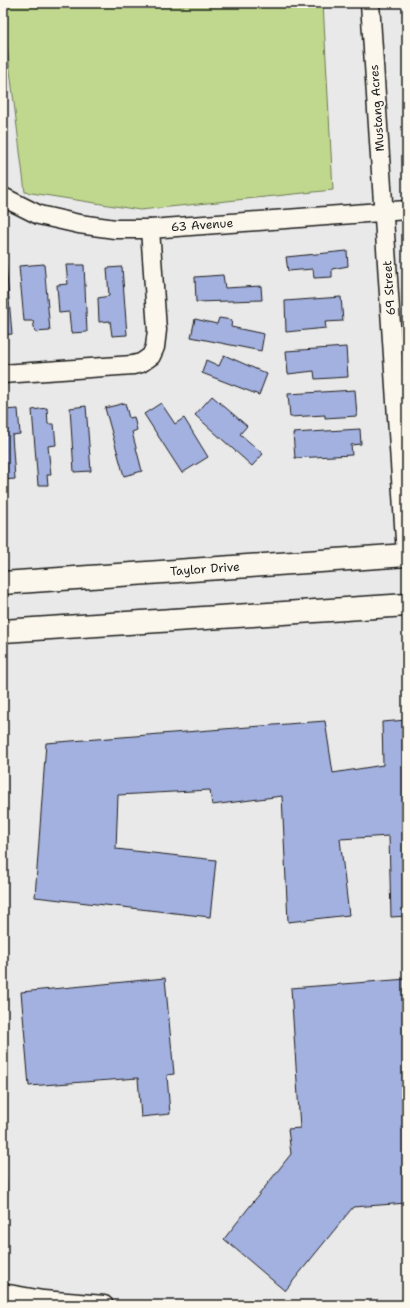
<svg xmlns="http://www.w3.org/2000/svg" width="410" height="1308" viewBox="0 0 410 1308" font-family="'Shantell Sans',sans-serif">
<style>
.green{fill:#bfd88e;stroke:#6e7a55}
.building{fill:#a3b1e0;stroke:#1c1c1c}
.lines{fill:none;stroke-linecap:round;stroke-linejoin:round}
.street-casing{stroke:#1c1c1c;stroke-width:21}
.secondary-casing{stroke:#1c1c1c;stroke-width:25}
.street{stroke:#fbf7ec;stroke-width:18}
.secondary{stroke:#fbf7ec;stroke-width:22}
.labels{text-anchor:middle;stroke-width:3.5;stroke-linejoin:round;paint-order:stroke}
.street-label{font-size:12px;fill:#1c1c1c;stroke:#fbf7ec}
</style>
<rect width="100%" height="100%" fill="#e9e9ea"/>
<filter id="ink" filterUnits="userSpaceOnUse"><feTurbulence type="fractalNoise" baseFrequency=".025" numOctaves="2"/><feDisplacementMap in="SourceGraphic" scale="8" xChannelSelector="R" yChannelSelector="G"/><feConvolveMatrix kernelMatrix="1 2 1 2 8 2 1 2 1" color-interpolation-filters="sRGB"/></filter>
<g filter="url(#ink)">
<!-- green -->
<polygon class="green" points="3,3 323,3 333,190 140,210 25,192 3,14"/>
<!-- building -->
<g class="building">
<polygon points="347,251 348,266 332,269 332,277 314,278 313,269 288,271 286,257"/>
<polygon points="3,264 6,264 12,334 3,335"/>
<polygon points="44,264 50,331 35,332 33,321 24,321 19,266"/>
<polygon points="66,265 84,265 87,332 71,333 69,312 59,313 57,285 68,284"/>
<polygon points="122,267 127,335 112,336 110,321 99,322 98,298 109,296 107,268"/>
<polygon points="223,275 225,288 261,286 262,300 196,302 195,277"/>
<polygon points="341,297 343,321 325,322 326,328 286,332 285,301"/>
<polygon points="219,318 232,320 231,327 264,334 261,351 191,337 195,319 217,324"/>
<polygon points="346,347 348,377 315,379 314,371 288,374 286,351"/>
<polygon points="224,355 267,374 259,395 202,373 206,360 219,366"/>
<polygon points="355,390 357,416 325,418 325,415 290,417 288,394"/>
<polygon points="212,396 247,426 240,434 263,454 252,466 195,415"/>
<polygon points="125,403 129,418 134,417 137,430 132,432 142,471 124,476 105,408"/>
<polygon points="161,403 175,424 184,418 208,457 182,473 144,414"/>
<polygon points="86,406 91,471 74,472 70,408"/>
<polygon points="47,408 48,424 54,424 56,445 48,446 51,475 47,475 48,485 38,485 32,410"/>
<polygon points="18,409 20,434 12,435 15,479 3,480 3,410"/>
<polygon points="360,429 361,444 351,445 352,455 295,458 293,433"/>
<polygon points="407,720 407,916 391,917 389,836 340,839 349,915 288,922 282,796 212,805 210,790 118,795 116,849 216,860 210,917 35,897 46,743 325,721 333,773 383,765 382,722"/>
<polygon points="165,978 174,1074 167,1075 170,1114 141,1117 138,1078 29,1086 21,992"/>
<polygon points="407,979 407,1203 353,1207 285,1291 224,1239 291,1154 288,1129 300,1128 291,988"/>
<polygon points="3,1143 7,1194 3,1194"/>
</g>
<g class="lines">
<!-- street casing -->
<g class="street-casing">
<g id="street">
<polyline points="370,3 406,555"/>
<polyline points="3,197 39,215 79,224 115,229 150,229 407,210"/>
<polyline points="3,374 133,365 141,363 151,356 155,347 157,330 150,229"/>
<polyline points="3,1293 43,1300 104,1305"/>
</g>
</g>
<!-- secondary casing -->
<g class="secondary-casing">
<g id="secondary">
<polyline points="3,583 407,555"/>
<polyline points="3,631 407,605"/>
</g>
</g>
<!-- street -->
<use href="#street" class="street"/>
<!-- secondary -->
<use href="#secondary" class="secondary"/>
</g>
</g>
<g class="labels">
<!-- street labels -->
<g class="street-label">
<text transform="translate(377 108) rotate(-94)" y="4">Mustang Acres</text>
<text transform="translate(202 225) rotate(-4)" y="4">63 Avenue</text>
<text transform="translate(389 288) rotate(-94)" y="4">69 Street</text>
<text transform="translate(205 569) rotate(-4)" y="4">Taylor Drive</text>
</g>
</g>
<!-- margin -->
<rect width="410" height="1308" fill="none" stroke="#fbf7ec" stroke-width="16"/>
<rect x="8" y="8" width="394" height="1292" fill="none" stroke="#1c1c1c" stroke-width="1.5" filter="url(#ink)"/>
</svg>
